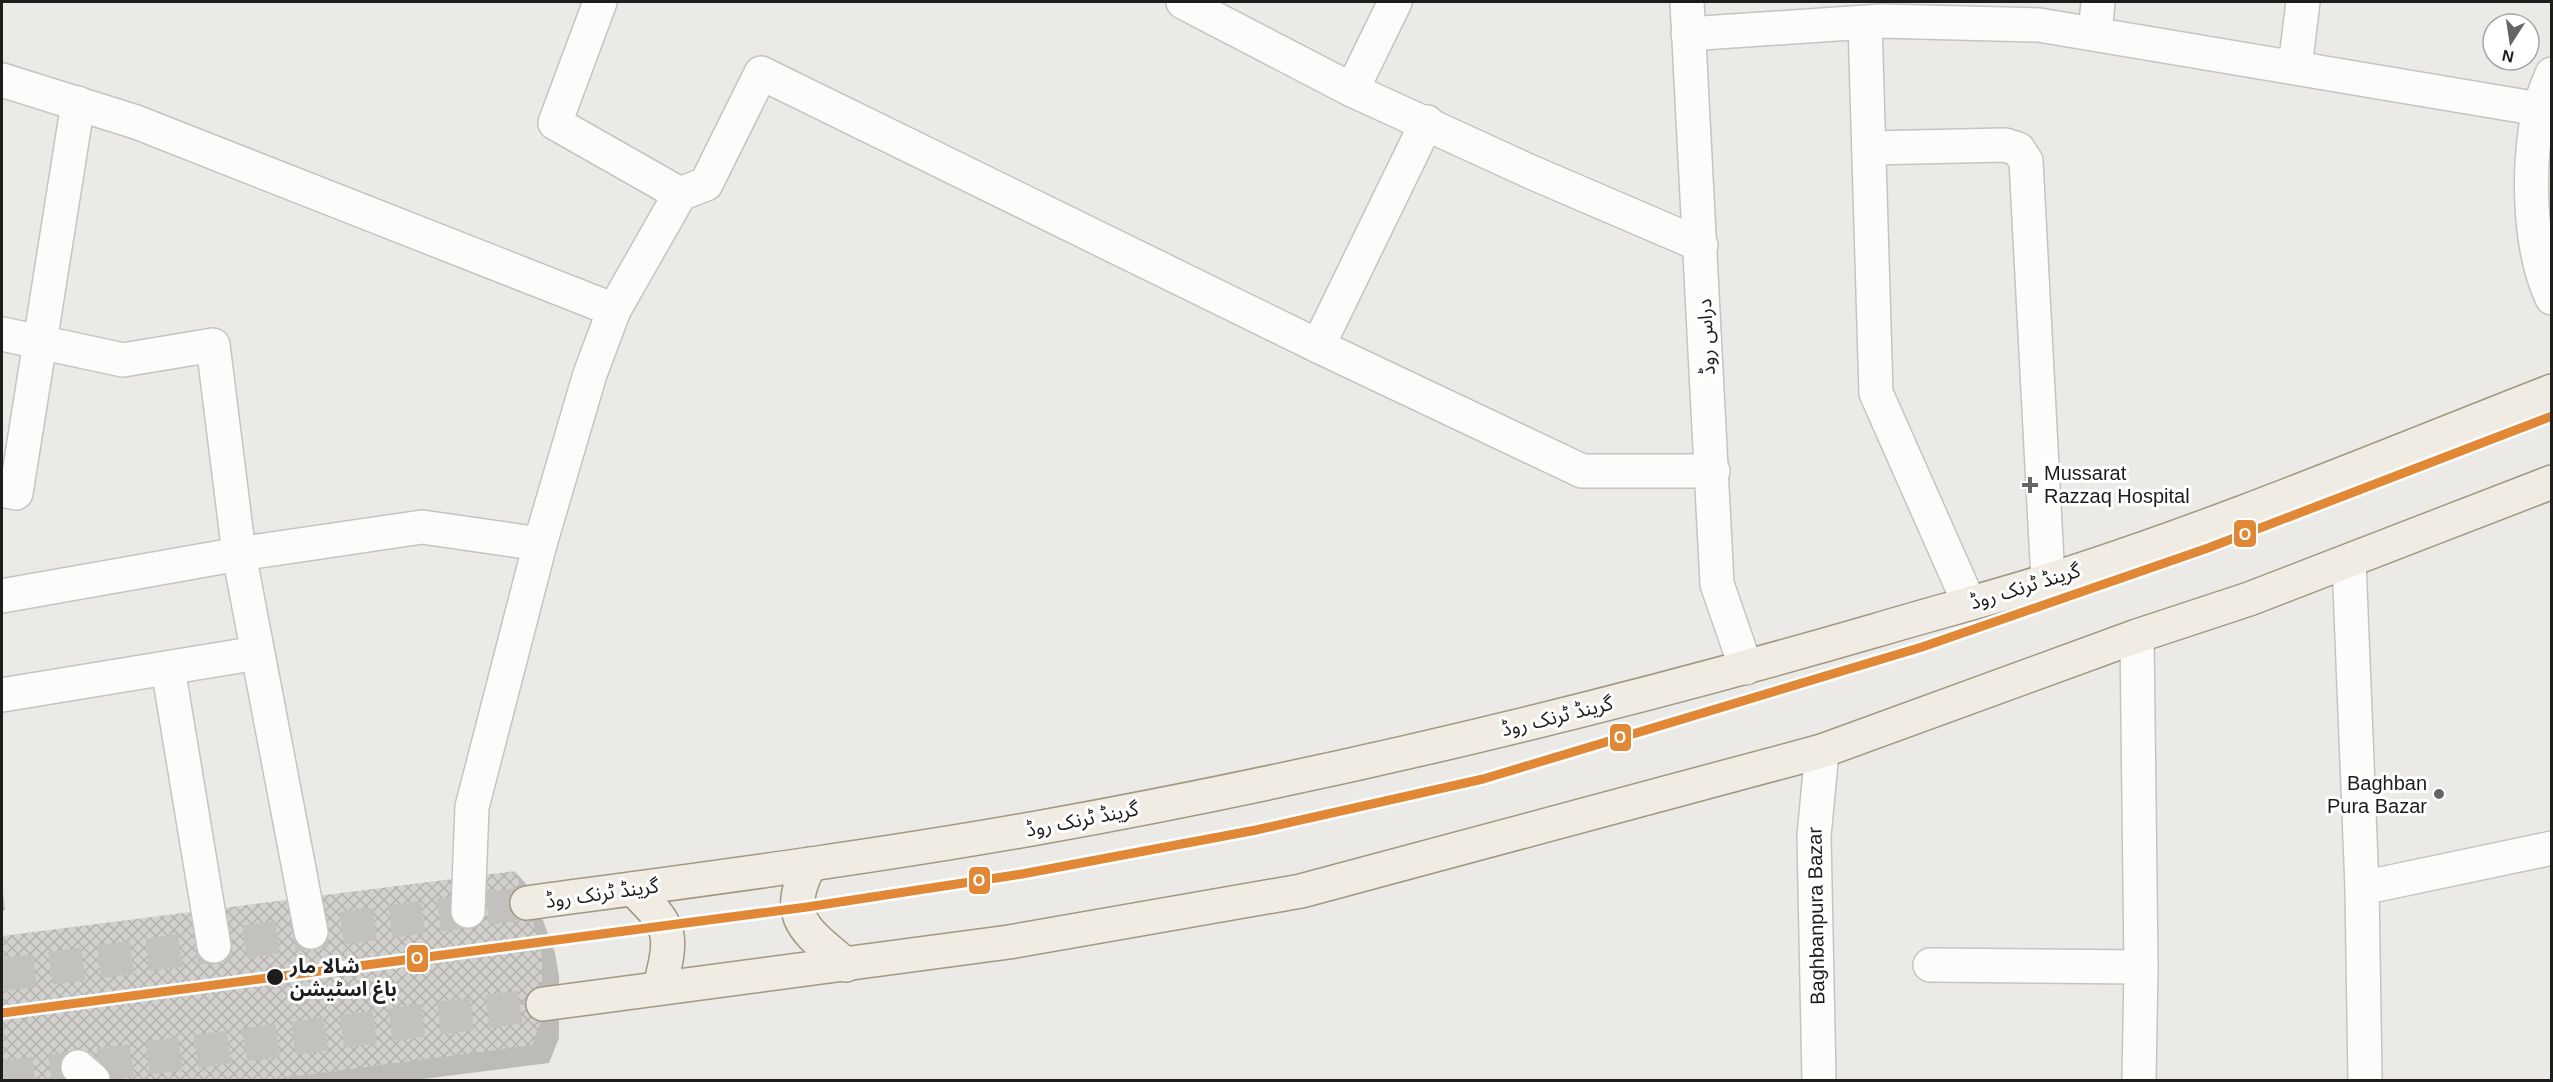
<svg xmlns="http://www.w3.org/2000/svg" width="2553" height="1082" viewBox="0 0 2553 1082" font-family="Arial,'Noto Sans Arabic',sans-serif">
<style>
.shadow{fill:#0003}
.building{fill:url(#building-cross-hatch)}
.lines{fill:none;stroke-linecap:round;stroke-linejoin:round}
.primary-tunnel{stroke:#c2c1be;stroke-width:33;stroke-dasharray:33 16;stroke-linecap:butt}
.minor-casing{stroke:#c4c4c2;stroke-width:36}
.tertiary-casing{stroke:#c4c4c2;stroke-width:36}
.primary-casing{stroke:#a19882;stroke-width:36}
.minor{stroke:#fcfcfb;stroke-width:33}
.tertiary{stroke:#fcfcfb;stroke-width:33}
.primary{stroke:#f0ebe3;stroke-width:33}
.metro-1-casing{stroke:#fff;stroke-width:14}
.metro-1{stroke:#e18837;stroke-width:9}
.poi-dot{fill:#656563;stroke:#fff;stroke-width:2}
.stop-dot{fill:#1d1d1d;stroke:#fff;stroke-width:2}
.labels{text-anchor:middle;stroke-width:6;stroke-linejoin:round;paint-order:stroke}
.street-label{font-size:20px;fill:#1d1d1d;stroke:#fff}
.poi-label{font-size:20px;fill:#1d1d1d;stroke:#fff;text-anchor:start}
.stop-label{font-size:20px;font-weight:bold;fill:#1d1d1d;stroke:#fff;text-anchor:start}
.line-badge{stroke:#fff;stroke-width:2}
.badge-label{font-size:16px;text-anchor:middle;font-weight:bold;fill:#fff}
</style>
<defs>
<pattern id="building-cross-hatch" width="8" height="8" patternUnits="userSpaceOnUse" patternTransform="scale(1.5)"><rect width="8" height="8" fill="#d2d0cd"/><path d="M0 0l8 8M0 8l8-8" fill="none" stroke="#b4b2b0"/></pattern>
</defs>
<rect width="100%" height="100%" fill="#ebeae6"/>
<!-- shadow -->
<g class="shadow">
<polygon points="515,872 532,890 555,953 559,976 559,1038 549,1063 415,1080 2,1080 2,937"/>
<polygon points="2,885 5,910 2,911"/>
</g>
<!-- building -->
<polygon class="building" points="515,871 537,934 542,957 542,1019 532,1045 267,1080 2,1080 2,936"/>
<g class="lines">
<!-- primary-tunnel -->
<g class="primary-tunnel">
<polyline points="2,975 527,903"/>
<polyline points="2,1078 543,1004"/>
</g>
<!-- minor casing -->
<g class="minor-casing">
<g id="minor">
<polyline points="600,2 555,123 680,194"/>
<polyline points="1183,2 1352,90 1531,172 1701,245"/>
<polyline points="1865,23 1876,393 1969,603"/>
<polyline points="1688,34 1881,21 2039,25 2539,109"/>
<polyline points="2095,34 2098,2"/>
<polyline points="2295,67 2303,2"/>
<path d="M2552 74C2547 86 2542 98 2539 110 2527 165 2528 247 2552 298"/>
<polyline points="2,80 136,122 614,310"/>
<polyline points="1352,90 1395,2"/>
<polyline points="1869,148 2005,145 2018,149 2026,161 2048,581"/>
<polyline points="2,334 123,360 213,345 239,554 311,932"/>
<polyline points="1318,346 1427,122"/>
<polyline points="2,490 16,493 78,103"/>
<polyline points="2349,561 2362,888 2365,1080"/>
<polyline points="2,596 239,554 422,527 540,544"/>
<polyline points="2137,636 2141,967 2139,1080"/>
<polyline points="168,668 214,946"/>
<polyline points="2,695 257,653"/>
<polyline points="2362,888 2552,848"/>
<polyline points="468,911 472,807 540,544 590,374 614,310 680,194 706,184 761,73 1318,346 1582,471 1713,471"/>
<polyline points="1930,965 2141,967"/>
<polyline points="1819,1080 1814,836 1822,751"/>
</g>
</g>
<!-- tertiary casing -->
<g class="tertiary-casing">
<g id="tertiary">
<polyline points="1687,2 1717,584 1746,668"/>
<polyline points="78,1067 93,1080"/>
</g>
</g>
<!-- primary casing -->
<g class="primary-casing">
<g id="primary">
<path d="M810 864C781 919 807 931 846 965"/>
<path d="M633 889C673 928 673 933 660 987"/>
<path d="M527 903C697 880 868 858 1037 828 1321 777 1601 710 1877 630 1934 613 1992 598 2049 580 2220 526 2385 456 2552 391"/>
<polyline points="543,1004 1009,942 1301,891 1822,751 2137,636 2249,599 2552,482"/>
</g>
</g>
<!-- minor -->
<use href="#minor" class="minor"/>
<!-- tertiary -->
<use href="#tertiary" class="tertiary"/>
<!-- primary -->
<use href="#primary" class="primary"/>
<!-- metro-1 casing -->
<g class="metro-1-casing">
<polyline id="metro-1" points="2,1013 807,907 1022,874 1256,830 1483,779 1922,647 2208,548 2552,416"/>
</g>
<!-- metro-1 -->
<use href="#metro-1" class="metro-1"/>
</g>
<!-- markers -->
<g class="poi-dot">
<path d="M2027 476h6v6h6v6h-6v6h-6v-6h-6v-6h6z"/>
<circle cx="2439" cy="794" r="6"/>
</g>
<circle class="stop-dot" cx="275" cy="977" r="9"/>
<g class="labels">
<!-- street labels -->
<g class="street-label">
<text transform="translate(1706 337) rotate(-93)" y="7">دراس روڈ</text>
<text transform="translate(2025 586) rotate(-17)" y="7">گرینڈ ٹرنک روڈ</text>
<text transform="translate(1557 716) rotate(-14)" y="7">گرینڈ ٹرنک روڈ</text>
<text transform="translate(1082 819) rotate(-11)" y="7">گرینڈ ٹرنک روڈ</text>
<text transform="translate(602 893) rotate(-8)" y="7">گرینڈ ٹرنک روڈ</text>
<text transform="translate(1816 916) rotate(-91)" y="7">Baghbanpura Bazar</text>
</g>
<!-- poi labels -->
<g class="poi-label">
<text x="2044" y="480">Mussarat<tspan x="2044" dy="23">Razzaq Hospital</tspan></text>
<text x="2427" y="790" text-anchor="end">Baghban<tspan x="2427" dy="23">Pura Bazar</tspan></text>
</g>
<!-- stop labels -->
<g class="stop-label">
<text x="290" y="973">شالا مار<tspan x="290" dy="23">باغ اسٹیشن</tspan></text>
</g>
</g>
<g class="line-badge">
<rect x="2233" y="519" width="24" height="29" rx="6" fill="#e18837"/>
<rect x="1609" y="723" width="23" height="29" rx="6" fill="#e18837"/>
<rect x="968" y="866" width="23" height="29" rx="6" fill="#e18837"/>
<rect x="406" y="944" width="23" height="29" rx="6" fill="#e18837"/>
</g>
<g class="badge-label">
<text x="2245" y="540">O</text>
<text x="1620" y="743">O</text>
<text x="979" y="886">O</text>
<text x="417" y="964">O</text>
</g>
<!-- border -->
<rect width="2553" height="1082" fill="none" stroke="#1d1d1d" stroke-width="6"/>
<!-- north arrow -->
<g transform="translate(2511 42) rotate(192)"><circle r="28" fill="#ffffff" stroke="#a5a5a5" stroke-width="1.5"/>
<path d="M0-4.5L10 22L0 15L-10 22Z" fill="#656563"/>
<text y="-9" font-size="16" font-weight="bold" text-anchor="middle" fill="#1d1d1d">N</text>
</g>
</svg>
